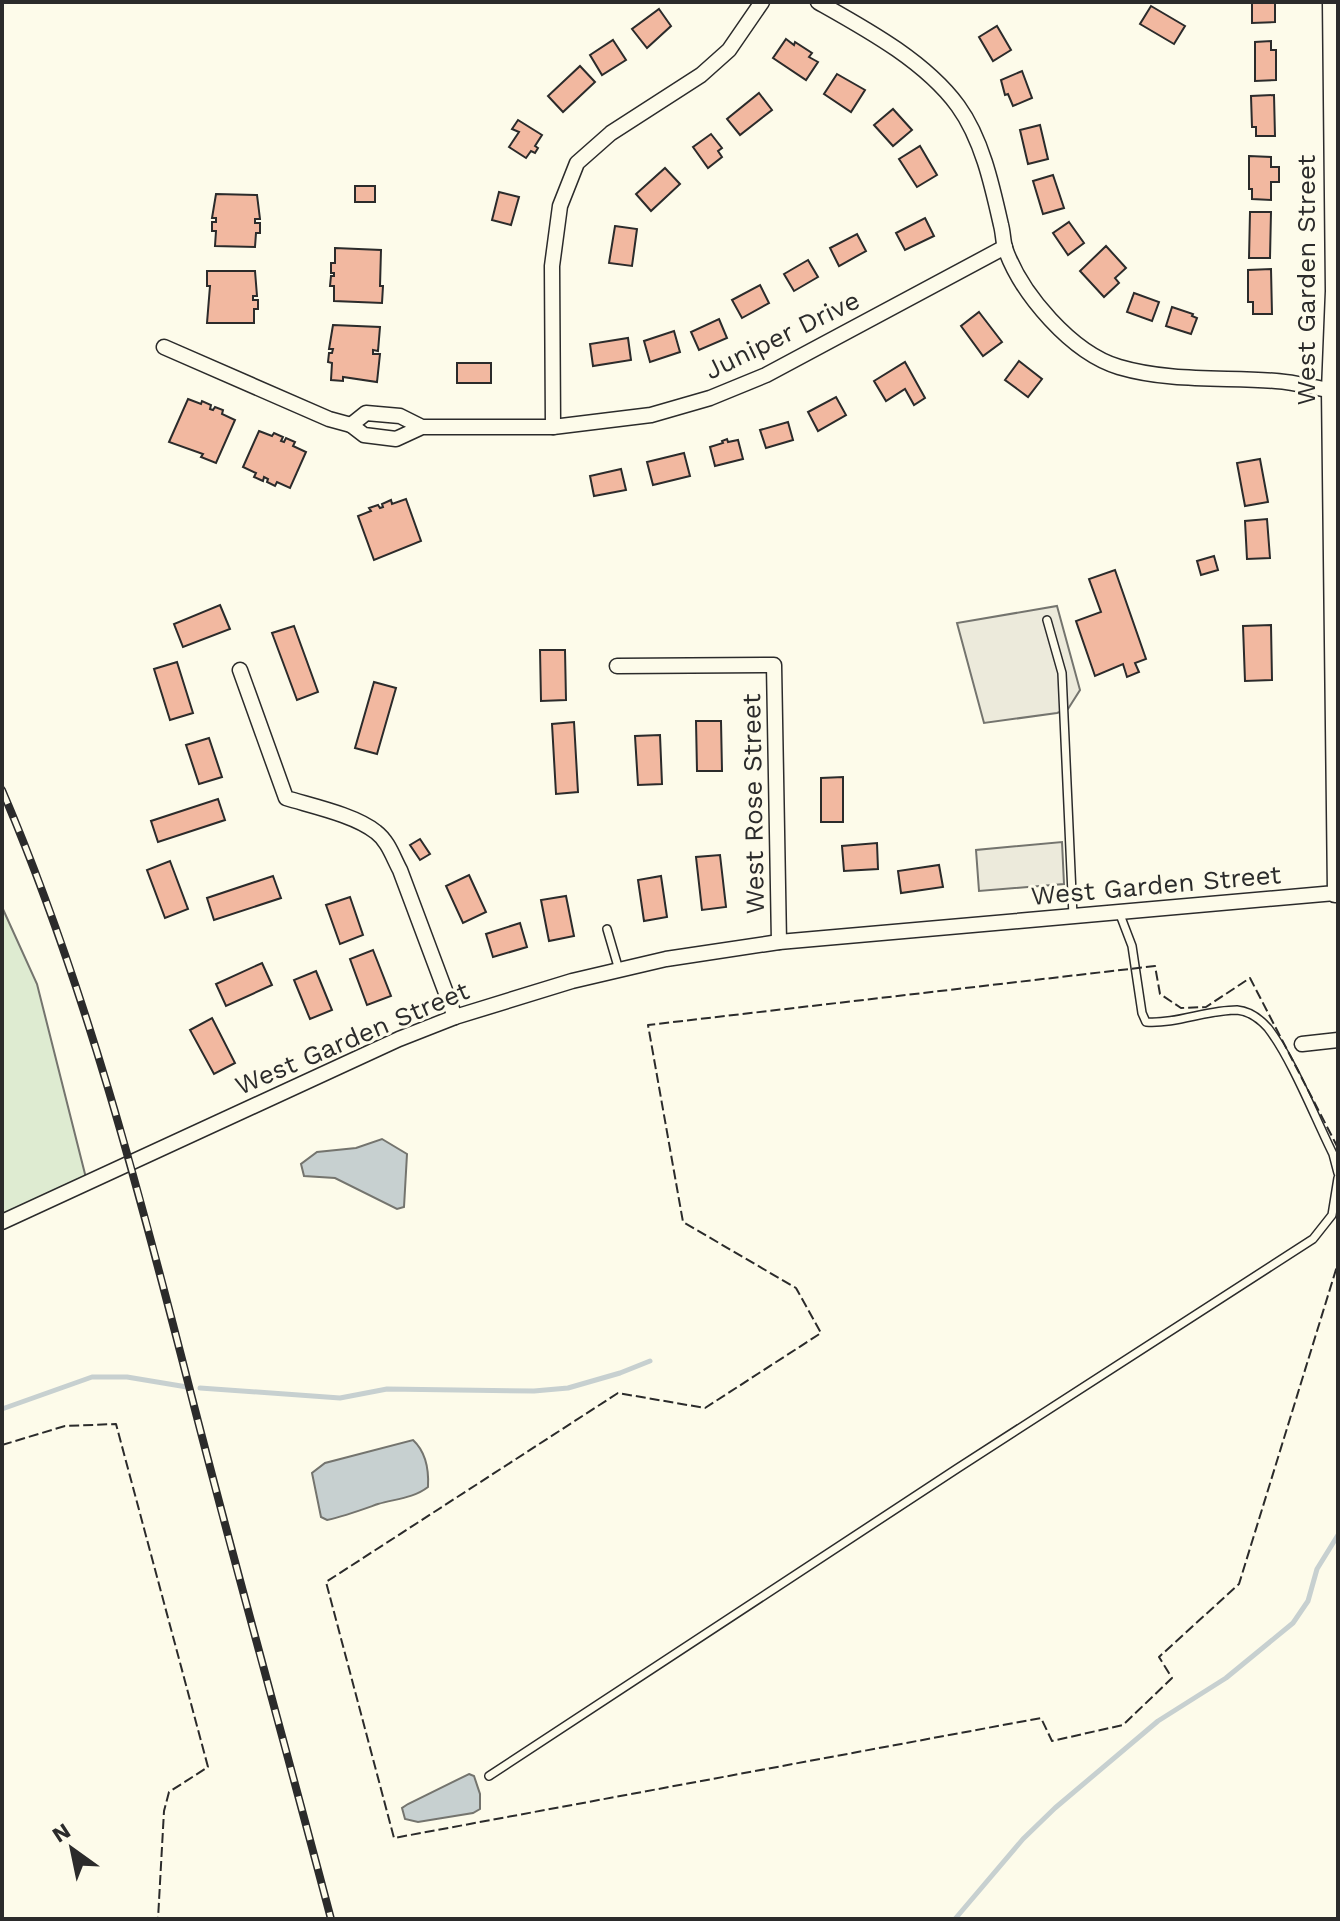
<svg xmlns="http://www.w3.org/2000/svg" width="1340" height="1921" viewBox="0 0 1340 1921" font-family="'Work Sans',sans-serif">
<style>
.green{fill:#deebd1;stroke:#74746e;stroke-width:2}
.parking{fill:#eceadb;stroke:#74746e;stroke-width:2}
.water{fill:#c7d0d0;stroke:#74746e;stroke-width:2}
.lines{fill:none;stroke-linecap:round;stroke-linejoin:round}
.stream{stroke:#c7d0d0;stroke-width:5}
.building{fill:#f2b8a0;stroke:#2b2b2b;stroke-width:2}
.service-casing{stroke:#2b2b2b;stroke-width:10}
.minor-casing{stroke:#2b2b2b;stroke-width:17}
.tertiary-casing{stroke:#2b2b2b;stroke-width:21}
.service{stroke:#fdfbea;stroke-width:7}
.minor{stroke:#fdfbea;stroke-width:14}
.tertiary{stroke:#fdfbea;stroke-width:18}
.rail-casing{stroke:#2b2b2b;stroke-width:8}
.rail{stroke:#fdfbea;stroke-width:5;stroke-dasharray:15;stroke-linecap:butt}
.fence{stroke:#2b2b2b;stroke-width:2;stroke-dasharray:10 4;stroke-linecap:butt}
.labels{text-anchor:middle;stroke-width:6;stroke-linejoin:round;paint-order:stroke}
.street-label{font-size:26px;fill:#2b2b2b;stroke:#fdfbea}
</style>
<rect width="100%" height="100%" fill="#fdfbea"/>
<!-- green -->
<polygon class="green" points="2,907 37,984 86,1178 2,1215"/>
<!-- parking -->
<g class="parking">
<polygon points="1057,606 1080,690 1068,709 1057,713 984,723 957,623"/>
<polygon points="1062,842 1064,884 979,891 976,850"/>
</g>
<!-- water -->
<g class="water">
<polygon points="382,1139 407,1154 404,1207 397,1209 335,1178 304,1176 301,1164 317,1152 356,1148"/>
<path d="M413 1440C426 1452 429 1469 428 1487 414 1498 395 1499 378 1504 361 1510 345 1516 327 1520L321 1517 312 1473 325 1463Z"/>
<polygon points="469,1774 474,1776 480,1794 480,1809 473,1813 418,1822 405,1819 402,1808 408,1804"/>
</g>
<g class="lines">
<!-- stream -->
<g class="stream">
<polyline points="200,1388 340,1398 387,1389 534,1391 568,1388 620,1373 650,1361"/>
<polyline points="2,1409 92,1377 127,1377 187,1387"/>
<polyline points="955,1919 1023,1839 1055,1808 1158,1721 1226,1678 1293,1623 1308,1601 1317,1569 1338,1535"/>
</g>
</g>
<!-- building -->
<g class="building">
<polygon points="1252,2 1275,2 1275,22 1252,23"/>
<polygon points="1151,6 1185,26 1174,44 1140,24"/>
<polygon points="659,9 671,26 647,48 632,29"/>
<polygon points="997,26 1011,50 993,61 979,37"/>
<polygon points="786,39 794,45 795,42 812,53 809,57 818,62 806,80 773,58"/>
<polygon points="613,40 626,60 602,75 590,55"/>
<polygon points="1271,41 1271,50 1276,50 1276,80 1255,81 1255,42"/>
<polygon points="580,66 595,82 563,112 548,96"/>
<polygon points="1022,71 1032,98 1013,106 1008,94 1005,95 1001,80"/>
<polygon points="837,74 865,90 851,112 824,94"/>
<polygon points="759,93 772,110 740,135 727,119"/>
<polygon points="1274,95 1275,136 1256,136 1256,127 1252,127 1251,96"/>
<polygon points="893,109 912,130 893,146 874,125"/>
<polygon points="518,120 542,135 535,146 538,148 535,153 531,151 526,158 509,147 519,132 512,129"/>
<polygon points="1040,125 1048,159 1028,164 1020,130"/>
<polygon points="711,134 722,148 718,151 722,157 708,168 693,147"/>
<polygon points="920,146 937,175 917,187 899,159"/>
<polygon points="1249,156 1271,157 1271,167 1279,167 1279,182 1271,182 1271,200 1252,199 1252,189 1249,189"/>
<polygon points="665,168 680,184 651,211 636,194"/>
<polygon points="1053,175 1064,208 1043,214 1033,181"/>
<rect x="355" y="186" width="20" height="16"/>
<polygon points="499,192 519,197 511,225 492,220"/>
<polygon points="216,194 257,195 260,219 255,219 255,223 260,223 260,233 256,233 255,247 215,246 216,231 212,231 212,222 216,222 216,218 212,218"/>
<polygon points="1250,212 1271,212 1270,258 1249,258"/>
<polygon points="925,218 934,236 905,250 896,233"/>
<polygon points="1069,222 1084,243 1068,255 1053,233"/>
<polygon points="615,226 637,229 632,266 609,263"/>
<polygon points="857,234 866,251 839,266 830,248"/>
<polygon points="1106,246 1126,268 1115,278 1119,283 1104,297 1080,271"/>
<polygon points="335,248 381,250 380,286 383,286 382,303 334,301 334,286 330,286 331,276 334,276 334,273 331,273 331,263 335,263"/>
<polygon points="808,260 818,277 794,291 784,274"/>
<polygon points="1271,269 1272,314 1253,314 1253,302 1248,302 1248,270"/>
<polygon points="207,271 255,271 257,296 253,296 253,300 258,300 258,309 254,309 254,323 207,323 210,286 207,286"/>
<polygon points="760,285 769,303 742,318 732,300"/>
<polygon points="1134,293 1159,302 1152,321 1127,312"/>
<polygon points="1172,307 1193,314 1192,316 1197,318 1191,334 1166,326"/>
<polygon points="979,312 1002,342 983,356 961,326"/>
<polygon points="719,319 727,338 699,350 691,332"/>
<polygon points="333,325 380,327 378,351 373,350 373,354 380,354 377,382 343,377 343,381 331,380 332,363 328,362 329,353 332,353 333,349 329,349"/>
<polygon points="674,331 680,352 650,362 644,341"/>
<polygon points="628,338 631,360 593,366 590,344"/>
<polygon points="1019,361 1042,379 1028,397 1005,380"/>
<polygon points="905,362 925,398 914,405 905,389 886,401 874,381"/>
<rect x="457" y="363" width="34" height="20"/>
<polygon points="836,397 846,415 818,431 808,412"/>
<polygon points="188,399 201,404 202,401 211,405 210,409 213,410 215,407 223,410 222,414 235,420 216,463 201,457 203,454 169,442"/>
<polygon points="788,422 793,440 766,448 760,430"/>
<polygon points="259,431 272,436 274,433 283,437 281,441 284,442 286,438 295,442 293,446 306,452 290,488 277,482 275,486 267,482 268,479 264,477 263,481 254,477 256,473 243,467"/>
<polygon points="727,439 728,442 738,440 743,459 715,466 710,447 723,443 722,441"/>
<polygon points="684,453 690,476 653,485 647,462"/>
<polygon points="1260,459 1268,502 1245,506 1237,463"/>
<polygon points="621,469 626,490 594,496 590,476"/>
<polygon points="406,499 421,541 374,560 358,516 371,511 369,508 378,505 380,508 383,507 382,504 391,500 392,504"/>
<polygon points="1267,519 1270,558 1247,559 1245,521"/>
<polygon points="1214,556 1218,570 1201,575 1197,561"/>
<polygon points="1115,570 1146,659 1135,663 1139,672 1127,677 1123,664 1095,676 1076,621 1101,612 1089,579"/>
<polygon points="220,605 230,629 183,647 174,624"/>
<polygon points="1271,625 1272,680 1245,681 1243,626"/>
<polygon points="294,626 318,692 297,700 272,633"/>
<polygon points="540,650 565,650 566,700 541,701"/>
<polygon points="177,662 193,713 170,720 154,669"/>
<polygon points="374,682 396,688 377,754 355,748"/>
<polygon points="696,721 721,721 722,771 697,771"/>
<polygon points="574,722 578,792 556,794 552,724"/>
<polygon points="660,735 662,784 638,785 635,736"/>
<polygon points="209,738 222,777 199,784 186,745"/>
<polygon points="843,777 843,822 821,822 821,778"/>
<polygon points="218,799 225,820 158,842 151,821"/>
<polygon points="420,839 430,854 420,860 410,845"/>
<polygon points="877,843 878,869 844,871 842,846"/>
<polygon points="720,855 726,907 702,910 696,857"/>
<polygon points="170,861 188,909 165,918 147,870"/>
<polygon points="939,865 943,887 901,893 898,871"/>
<polygon points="469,875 486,912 463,923 446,886"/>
<polygon points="273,876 281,898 214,920 207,898"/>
<polygon points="661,876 667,917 644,921 638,880"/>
<polygon points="566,896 574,936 549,941 541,900"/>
<polygon points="350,897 363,935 340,944 326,905"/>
<polygon points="520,923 527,947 493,957 486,934"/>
<polygon points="373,950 391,996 367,1005 350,959"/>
<polygon points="262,963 272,985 226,1006 216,984"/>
<polygon points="316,971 332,1010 310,1019 294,980"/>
<polygon points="212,1018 235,1063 214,1074 190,1030"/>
</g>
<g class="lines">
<!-- service casing -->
<g class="service-casing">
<g id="service">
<polyline points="1047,620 1062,673 1073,916"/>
<path d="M1119 912 1132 946 1142 1013 1146 1022C1177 1024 1206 1010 1237 1010 1249 1011 1260 1019 1268 1028 1292 1059 1315 1118 1333 1154L1338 1173"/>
<polyline points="607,929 619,970"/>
<polyline points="489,1776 958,1468 1313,1239 1332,1215 1338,1178"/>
</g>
</g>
<!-- minor casing -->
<g class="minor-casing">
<g id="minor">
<path d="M818 2C866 29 925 61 958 106 982 139 992 185 1001 225 1003 232 1003 241 1005 248 1021 294 1072 353 1119 367 1170 382 1224 377 1276 381 1293 382 1312 387 1329 390"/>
<polyline points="164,347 329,419 351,425"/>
<polyline points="422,427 400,416 366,413 351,425 364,435 396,439 422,427 553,427 651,415 710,398 766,375 1005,247"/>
<polyline points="553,427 552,266 560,206 577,163 611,133 701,75 729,50 762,2"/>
<polyline points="617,666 774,665 779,942"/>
<path d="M240 670 286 798C312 806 355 815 376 832 388 841 393 857 400 870L455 1017"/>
<polyline points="1302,1044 1338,1040"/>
<polyline points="2,1222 399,1039 455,1017 572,981 666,959 779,942 1335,893 1329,390 1333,291 1330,2"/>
</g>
</g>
<!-- tertiary casing -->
<g class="tertiary-casing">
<polyline id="tertiary" points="1335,893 1338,893"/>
</g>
<!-- service -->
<use href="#service" class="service"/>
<!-- minor -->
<use href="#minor" class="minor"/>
<!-- tertiary -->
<use href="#tertiary" class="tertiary"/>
<!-- rail casing -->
<g class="rail-casing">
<path id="rail" d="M2 790C85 984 139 1191 191 1394 236 1570 285 1744 331 1919"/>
</g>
<!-- rail -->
<use href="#rail" class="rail"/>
<!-- fence -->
<g class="fence">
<polyline points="1338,1148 1250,978 1206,1007 1181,1008 1160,994 1155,966 648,1025 683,1222 796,1288 821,1333 705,1408 618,1393 326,1582 394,1838 1041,1718 1052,1741 1123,1725 1172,1678 1159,1657 1239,1584 1338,1263"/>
<polyline points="2,1445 65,1426 116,1424 208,1767 169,1792 164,1811 158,1919"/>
</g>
</g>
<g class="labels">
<!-- street labels -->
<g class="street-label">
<text transform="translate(1306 280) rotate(-90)" y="9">West Garden Street</text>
<text transform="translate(782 335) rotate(-26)" y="9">Juniper Drive</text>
<text transform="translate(753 804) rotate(-91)" y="9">West Rose Street</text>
<text transform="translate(1156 885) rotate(-5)" y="9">West Garden Street</text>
<text transform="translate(352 1038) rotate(-23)" y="9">West Garden Street</text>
</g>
</g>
<!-- border -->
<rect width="1340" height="1921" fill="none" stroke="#2b2b2b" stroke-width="8"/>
<!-- north arrow -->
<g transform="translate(72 1849) rotate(327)" stroke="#fdfbea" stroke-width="6" paint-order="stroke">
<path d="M0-6L14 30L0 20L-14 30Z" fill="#2b2b2b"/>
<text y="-12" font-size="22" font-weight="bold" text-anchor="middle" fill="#2b2b2b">N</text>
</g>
</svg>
